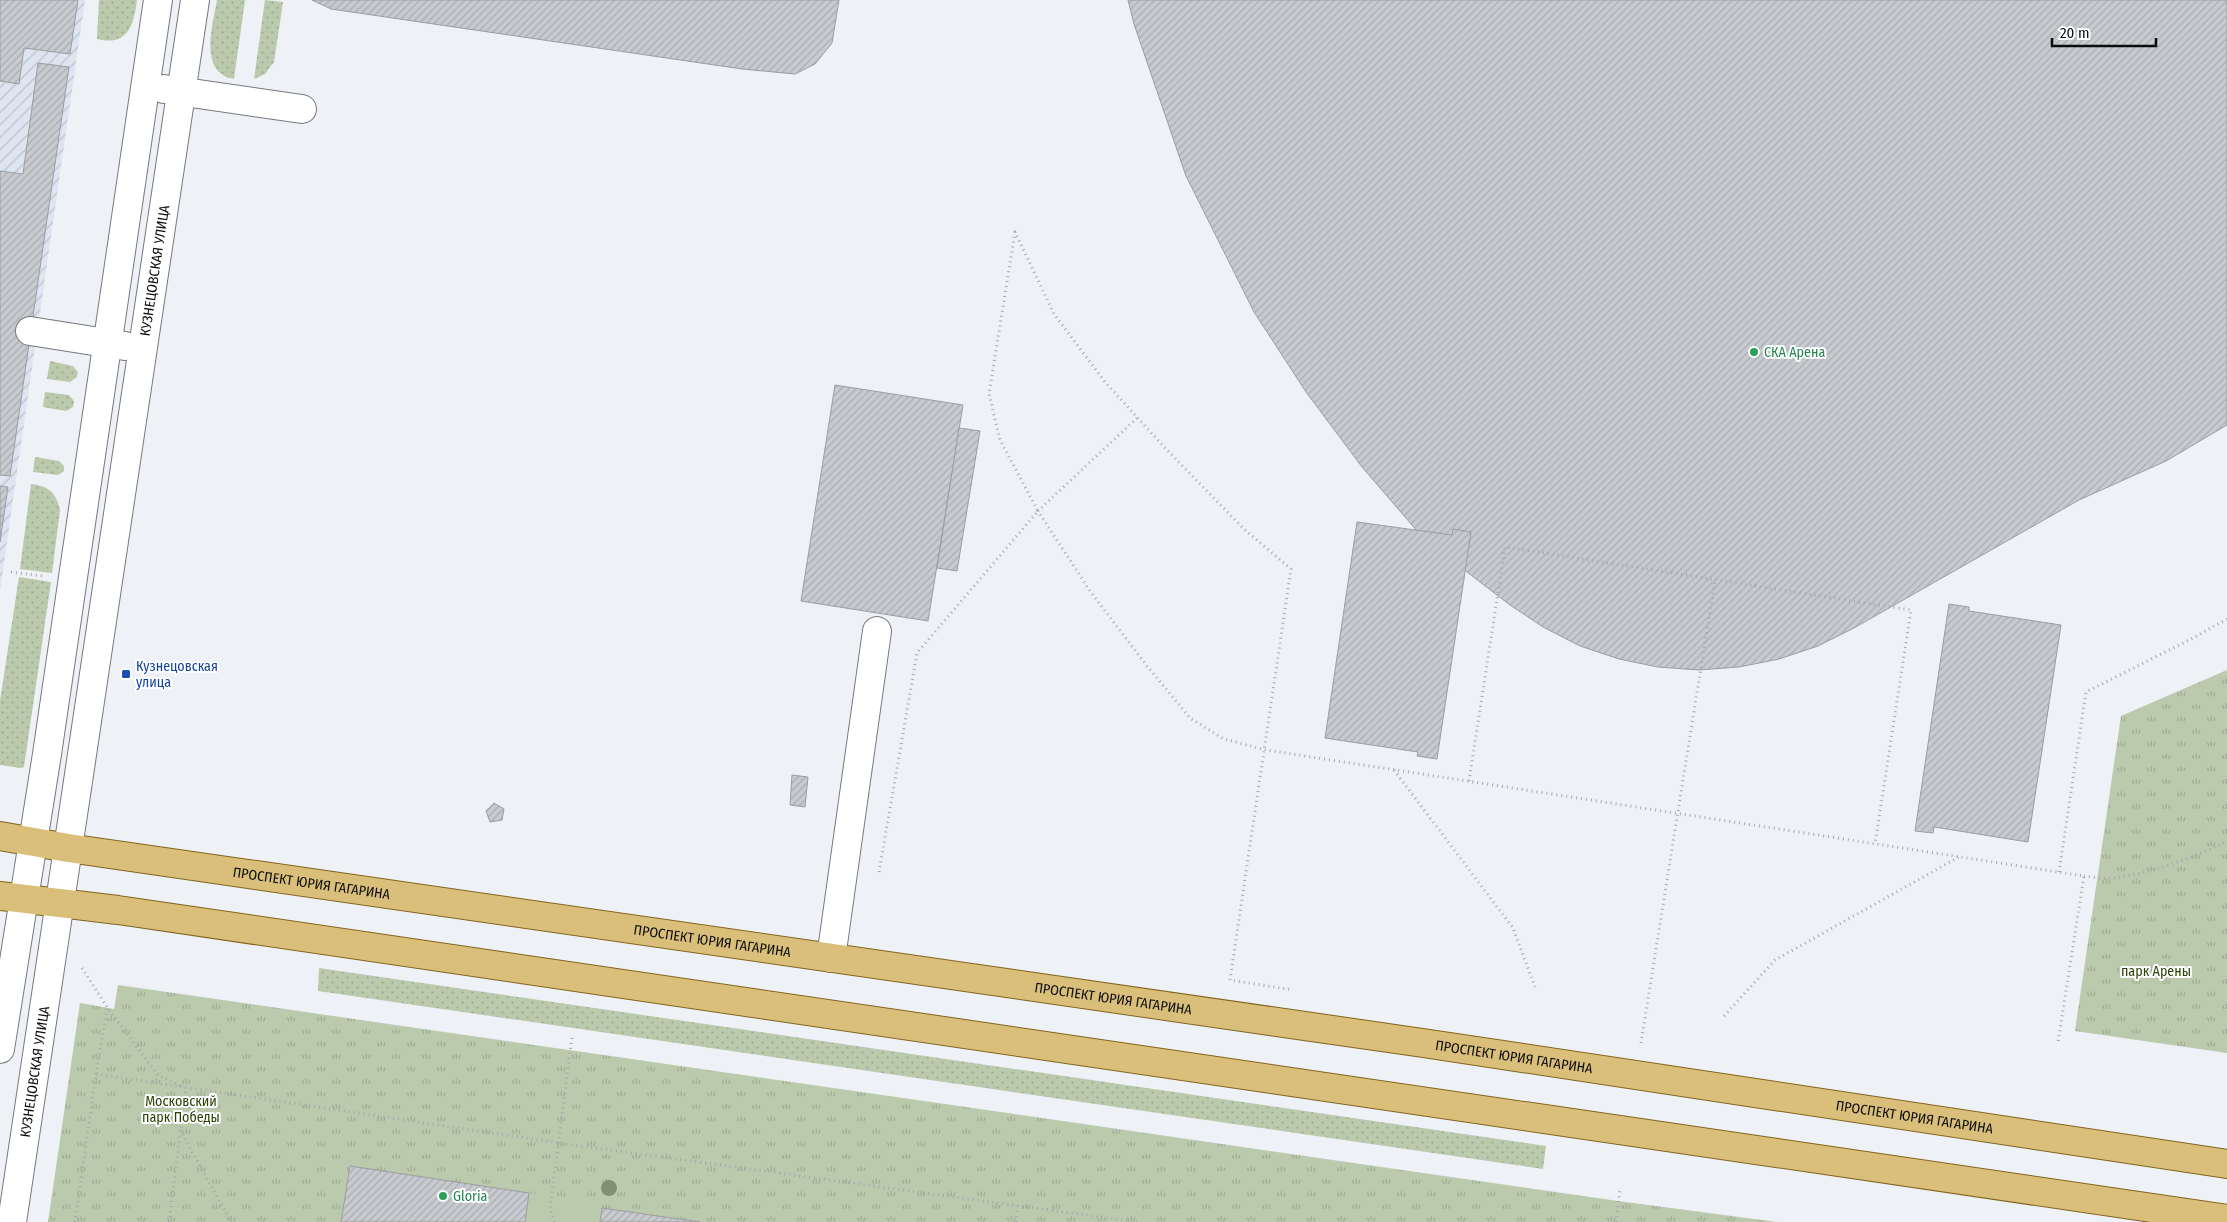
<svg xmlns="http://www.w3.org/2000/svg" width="2227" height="1222" viewBox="0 0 2227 1222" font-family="'Fira Sans Condensed',sans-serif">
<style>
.industrial{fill:url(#industrial-furrows)}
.grass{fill:url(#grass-dots)}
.park{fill:url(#park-tufts)}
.garden{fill:#bbc9ac}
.building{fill:url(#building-hatch);stroke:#9a9da1}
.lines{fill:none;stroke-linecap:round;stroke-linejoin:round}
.minor-casing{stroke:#76787d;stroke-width:30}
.major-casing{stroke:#82641c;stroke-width:30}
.path{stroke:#a6a8ac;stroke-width:3;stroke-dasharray:1 4;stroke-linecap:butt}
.minor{stroke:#fff;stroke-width:28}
.major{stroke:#dabf7b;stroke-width:28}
.tree{fill:#839070}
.leisure-dot{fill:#2e9e5b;stroke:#fdfeff;stroke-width:2}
.transit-dot{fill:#1a4fb4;stroke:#fdfeff;stroke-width:2}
.labels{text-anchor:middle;stroke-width:4;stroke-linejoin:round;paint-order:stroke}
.street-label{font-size:14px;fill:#0b0c0e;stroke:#fdfeff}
.leisure-label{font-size:14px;fill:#27864d;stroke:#fdfeff;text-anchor:start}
.transit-label{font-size:14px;fill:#164399;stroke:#fdfeff;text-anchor:start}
.park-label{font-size:14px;fill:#2c4103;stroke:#fdfeff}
</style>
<defs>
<pattern id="industrial-furrows" width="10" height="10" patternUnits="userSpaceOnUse" patternTransform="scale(1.25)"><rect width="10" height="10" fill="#dee5f0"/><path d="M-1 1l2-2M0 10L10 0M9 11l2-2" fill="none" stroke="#bdc3cd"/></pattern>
<pattern id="grass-dots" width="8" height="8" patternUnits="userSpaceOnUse" patternTransform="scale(1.25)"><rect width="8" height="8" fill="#bbc9ac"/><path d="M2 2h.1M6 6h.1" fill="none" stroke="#9fab93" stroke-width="1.8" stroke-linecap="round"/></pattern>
<pattern id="park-tufts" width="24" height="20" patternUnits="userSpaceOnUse" patternTransform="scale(1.25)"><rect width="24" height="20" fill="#bbc9ac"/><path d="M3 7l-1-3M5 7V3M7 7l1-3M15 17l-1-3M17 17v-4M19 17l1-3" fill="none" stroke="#9fab93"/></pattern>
<pattern id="building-hatch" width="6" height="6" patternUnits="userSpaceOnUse" patternTransform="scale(1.25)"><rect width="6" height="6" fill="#c7cace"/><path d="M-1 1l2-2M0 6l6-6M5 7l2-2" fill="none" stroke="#aaacb0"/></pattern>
</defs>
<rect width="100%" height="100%" fill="#eef1f6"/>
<!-- industrial -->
<polygon class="industrial" points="0,0 85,0 0,590"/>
<!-- grass -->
<g class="grass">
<path d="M99 0H137C134 24 128 47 97 39Z"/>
<path d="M217 0H245L234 79C198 73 213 24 217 0Z"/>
<polygon points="265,0 283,2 274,62 265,74 254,79"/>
<polygon points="50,361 73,366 78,372 77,377 70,382 47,379"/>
<polygon points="45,392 69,395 74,401 73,407 66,411 43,407"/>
<polygon points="35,457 59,461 64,466 64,471 58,475 33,472"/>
<path d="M31 484C49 486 56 493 60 510L52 573 20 569Z"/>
<polygon points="19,577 51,582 24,767 21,768 0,765 0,701"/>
<polygon points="319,968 1546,1146 1543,1169 318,991"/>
</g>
<!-- park -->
<g class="park">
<polygon points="2227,670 2227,1053 2075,1031 2121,716"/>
<polygon points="118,985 1618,1201 1777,1222 48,1222 80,1003 114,1009"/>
</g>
<!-- garden -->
<polygon class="garden" points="350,1166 529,1193 602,1208 700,1222 341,1222"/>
<!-- building -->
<g class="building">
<polygon points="0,0 78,0 70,54 24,48 19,84 0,81"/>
<polygon points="312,0 839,0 832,43 815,64 795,74 742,69 331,9"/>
<polygon points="1128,0 2227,0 2227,425 2166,461 2079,500 1854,628 1818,646 1779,659 1739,667 1699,670 1658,667 1619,659 1580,646 1543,627 1510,605 1424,539 1362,467 1306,392 1254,312 1186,176 1134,24"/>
<polygon points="38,63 69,67 10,476 0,475 0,171 23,174"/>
<polygon points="835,385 963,405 928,621 801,601"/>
<polygon points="959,428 980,431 957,571 937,568"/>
<polygon points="0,486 8,487 0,542"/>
<polygon points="1357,522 1452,535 1453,529 1471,532 1437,759 1417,756 1418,752 1325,738"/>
<polygon points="1949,604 1969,607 1969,611 2061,625 2028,842 1934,827 1933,833 1915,831"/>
<polygon points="792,775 808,777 805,807 790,805"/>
<polygon points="494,803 504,809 502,820 490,822 486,811"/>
<polygon points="350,1166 529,1193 525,1222 341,1222"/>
<polygon points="602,1208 700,1222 600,1222"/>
</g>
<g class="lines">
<!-- minor casing -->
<g class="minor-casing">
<g id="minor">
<polyline points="164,89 302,109"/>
<polyline points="30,331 125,346"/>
<polyline points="831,958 877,631"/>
<polyline points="0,1049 47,754 158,0"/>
<path id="s1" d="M12 1222 195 0"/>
</g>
</g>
<!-- major casing -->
<g class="major-casing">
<g id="major">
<path id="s2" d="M0 836 68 848 1423 1043 2227 1164"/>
<polyline points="0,896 118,910 2227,1219"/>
</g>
</g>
<!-- path -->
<g class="path">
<polyline points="1137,418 1038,511 1090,591 1147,666 1190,718 1224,739 1266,750 2084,876 2058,1042"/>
<polyline points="11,572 42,576"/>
<polyline points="1394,770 1513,928 1535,987"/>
<polyline points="1469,781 1505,547 1911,610 1875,844"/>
<polyline points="879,872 917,653 1038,511 1000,440 989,394 1015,232 1054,314 1105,382 1165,448 1244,529 1291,569 1230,980 1293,990"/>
<polyline points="2059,872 2086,692 2191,639 2227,619"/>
<path d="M2084 876C2094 877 2105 879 2115 878 2154 873 2192 857 2227 842"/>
<polyline points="82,968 107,1007 158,1075 181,1086"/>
<polyline points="1724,1016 1775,960 1959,857"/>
<polyline points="1641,1043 1715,580"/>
<polyline points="96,1074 107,1008"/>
<polyline points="180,1130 231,1222"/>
<polyline points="75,1222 96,1074 559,1143 1137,1222"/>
<polyline points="169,1222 186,1088"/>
<polyline points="554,1222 550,1208 572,1037"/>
<polyline points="1016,1222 1017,1205"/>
<polyline points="1616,1222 1620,1190"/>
</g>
<!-- minor -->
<use href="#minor" class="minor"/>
<!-- major -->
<use href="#major" class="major"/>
</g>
<!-- trees -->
<circle class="tree" cx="609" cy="1188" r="8"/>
<!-- markers -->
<g class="leisure-dot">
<circle cx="1754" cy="352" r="5"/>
<circle cx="443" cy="1196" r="5"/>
</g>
<rect class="transit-dot" x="121" y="669" width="10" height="10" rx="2.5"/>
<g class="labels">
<!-- street labels -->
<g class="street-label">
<text dy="5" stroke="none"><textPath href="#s1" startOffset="962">КУЗНЕЦОВСКАЯ УЛИЦА</textPath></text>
<text dy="5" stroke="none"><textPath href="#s2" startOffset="315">ПРОСПЕКТ ЮРИЯ ГАГАРИНА</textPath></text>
<text dy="5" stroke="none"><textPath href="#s2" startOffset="720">ПРОСПЕКТ ЮРИЯ ГАГАРИНА</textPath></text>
<text dy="5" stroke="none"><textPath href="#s2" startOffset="1125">ПРОСПЕКТ ЮРИЯ ГАГАРИНА</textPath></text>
<text dy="5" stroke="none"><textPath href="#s2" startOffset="1530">ПРОСПЕКТ ЮРИЯ ГАГАРИНА</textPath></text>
<text dy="5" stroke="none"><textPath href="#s1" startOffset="152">КУЗНЕЦОВСКАЯ УЛИЦА</textPath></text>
<text dy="5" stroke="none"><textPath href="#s2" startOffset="1935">ПРОСПЕКТ ЮРИЯ ГАГАРИНА</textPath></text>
</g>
<!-- leisure labels -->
<g class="leisure-label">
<text x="1764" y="357">СКА Арена</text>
<text x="453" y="1201">Gloria</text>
</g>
<!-- transit labels -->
<g class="transit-label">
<text x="136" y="671">Кузнецовская<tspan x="136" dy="16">улица</tspan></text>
</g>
<!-- park labels -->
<g class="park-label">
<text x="2156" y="976">парк Арены</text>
<text x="181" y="1106">Московский<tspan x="181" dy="16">парк Победы</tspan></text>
</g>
</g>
<!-- scale -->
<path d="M2052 38v8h104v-8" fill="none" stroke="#0b0c0e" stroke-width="2.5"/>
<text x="2060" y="38" font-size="15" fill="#0b0c0e" stroke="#fdfeff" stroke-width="4" paint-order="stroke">20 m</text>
</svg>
